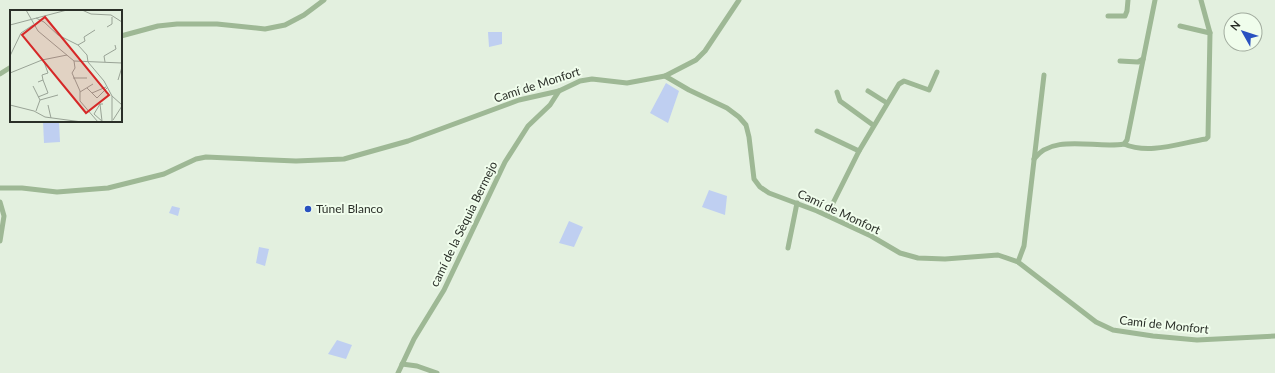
<svg xmlns="http://www.w3.org/2000/svg" width="1275" height="373" viewBox="0 0 1275 373" font-family="Lato,sans-serif">
<style>
.water{fill:#bfcff1}
.lines{fill:none;stroke-linecap:round;stroke-linejoin:round}
.minor{stroke:#9eb895;stroke-width:5}
.poi-dot{fill:#2951c0;stroke:#f0fdec;stroke-width:1.5}
.labels{text-anchor:middle;stroke-width:4;stroke-linejoin:round;paint-order:stroke}
.street-label{font-size:12px;fill:#2a2f28;stroke:#f0fdec}
.poi-label{font-size:12px;fill:#2a2f28;stroke:#f0fdec;text-anchor:start}
.inset-road{fill:none;stroke:#99a396;stroke-width:1}
.view{fill:#d62828;fill-opacity:0.15;stroke:#d62828;stroke-width:2}
.inset-edge{fill:none;stroke:#2a2f28;stroke-width:2}
</style>
<rect width="100%" height="100%" fill="#e3f0df"/>
<!-- water -->
<g class="water">
<polygon points="488,32 502,32 502,44 489,47"/>
<polygon points="666,83 679,91 668,123 650,113"/>
<polygon points="43,121 59,121 60,142 44,143"/>
<polygon points="709,190 727,196 725,215 702,207"/>
<polygon points="172,206 180,208 178,216 169,213"/>
<polygon points="569,221 583,227 574,247 559,243"/>
<polygon points="259,247 269,249 265,266 256,263"/>
<polygon points="337,340 352,345 346,359 328,354"/>
</g>
<g class="lines">
<!-- minor -->
<g class="minor">
<polyline points="1108,16 1125,16 1127,11 1128,0"/>
<polyline points="1180,26 1210,33"/>
<polyline points="121,36 158,26 177,24 217,24 265,29 285,25 304,15 324,0"/>
<polyline points="1120,61 1138,62 1143,59"/>
<polyline points="0,74 11,67"/>
<polyline points="665,76 689,90 727,108 739,117 746,125 749,137 754,179 760,187 769,193 817,211 871,236 900,253 918,258 945,259 998,255 1018,262 1096,322 1113,330 1153,336 1197,340 1275,336"/>
<polyline points="868,91 887,103"/>
<polyline points="837,92 840,101 873,125"/>
<polyline points="817,131 859,151"/>
<path d="M1124 144C1149 155 1180 143 1206 139L1208 137 1210 33 1201 0"/>
<path d="M1034 159C1053 133 1096 149 1124 144L1127 140 1155 0"/>
<polyline points="0,188 22,188 57,192 108,188 164,174 196,159 206,157 296,161 344,159 408,141 519,100 559,91 580,81 592,79 627,83 665,76 696,60 705,51 739,0"/>
<polyline points="0,202 4,216 0,241"/>
<polyline points="827,215 859,151 899,84 904,81 929,90 937,72"/>
<polyline points="788,248 797,203"/>
<polyline points="1018,262 1024,246 1044,75"/>
<polyline points="402,364 417,366 437,373"/>
<polyline points="398,373 414,339 444,290 505,162 528,126 550,105 559,91"/>
</g>
</g>
<!-- markers -->
<circle class="poi-dot" cx="308" cy="209" r="4"/>
<g class="labels">
<!-- street labels -->
<g class="street-label">
<text transform="translate(537 85) rotate(-18)" y="4">Camí de Monfort</text>
<text transform="translate(839 212) rotate(25)" y="4">Camí de Monfort</text>
<text transform="translate(464 224) rotate(-64)" y="4">camí de la Sèquia Bermejo</text>
<text transform="translate(1164 325) rotate(6)" y="4">Camí de Monfort</text>
</g>
<!-- poi labels -->
<g class="poi-label">
<text x="316" y="213">Túnel Blanco</text>
</g>
</g>
<!-- overview -->
<g transform="translate(10 10)">
<rect width="112" height="112" fill="#e3f0df"/>
<path class="inset-road" d="M16 0 28 21 64 51 65 58 62 63 70 81V91L88 112M72 0 81 4 101 5 112 12M26 8 34 12 48 25 68 35 77 45 78 52M0 15 57 0M97 17 102 14V7M68 35 75 31 74 27 85 20M0 46 11 23 23 15M64 51 112 53M78 52 94 71 102 86 112 95M95 52 94 46 106 39 105 35M0 63 32 50 57 45M63 68H77M108 70 112 57M28 72 33 70 32 65 38 63 33 49M23 76 30 90 26 101M77 78 82 83 96 77M70 82 83 74M82 83 87 88 98 77M102 86V111M28 87 38 83 33 70M30 90 48 85M90 94 84 104 93 112M0 95 24 101 35 107 72 112M38 95 41 108M103 110 112 96M92 111 90 94H93"/>
<path class="view" d="M35 7 99 85 76 103 12 25Z"/>
<rect width="112" height="112" class="inset-edge"/>
</g>
<!-- north arrow -->
<g transform="translate(1243 32) rotate(309)"><circle r="19" fill="#f0fdec" stroke="#a1ab9e"/>
<path d="M0-3L7 15L0 10L-7 15Z" fill="#2951c0"/>
<text y="-6" font-size="11" font-weight="bold" text-anchor="middle" fill="#2a2f28">N</text>
</g>
</svg>
